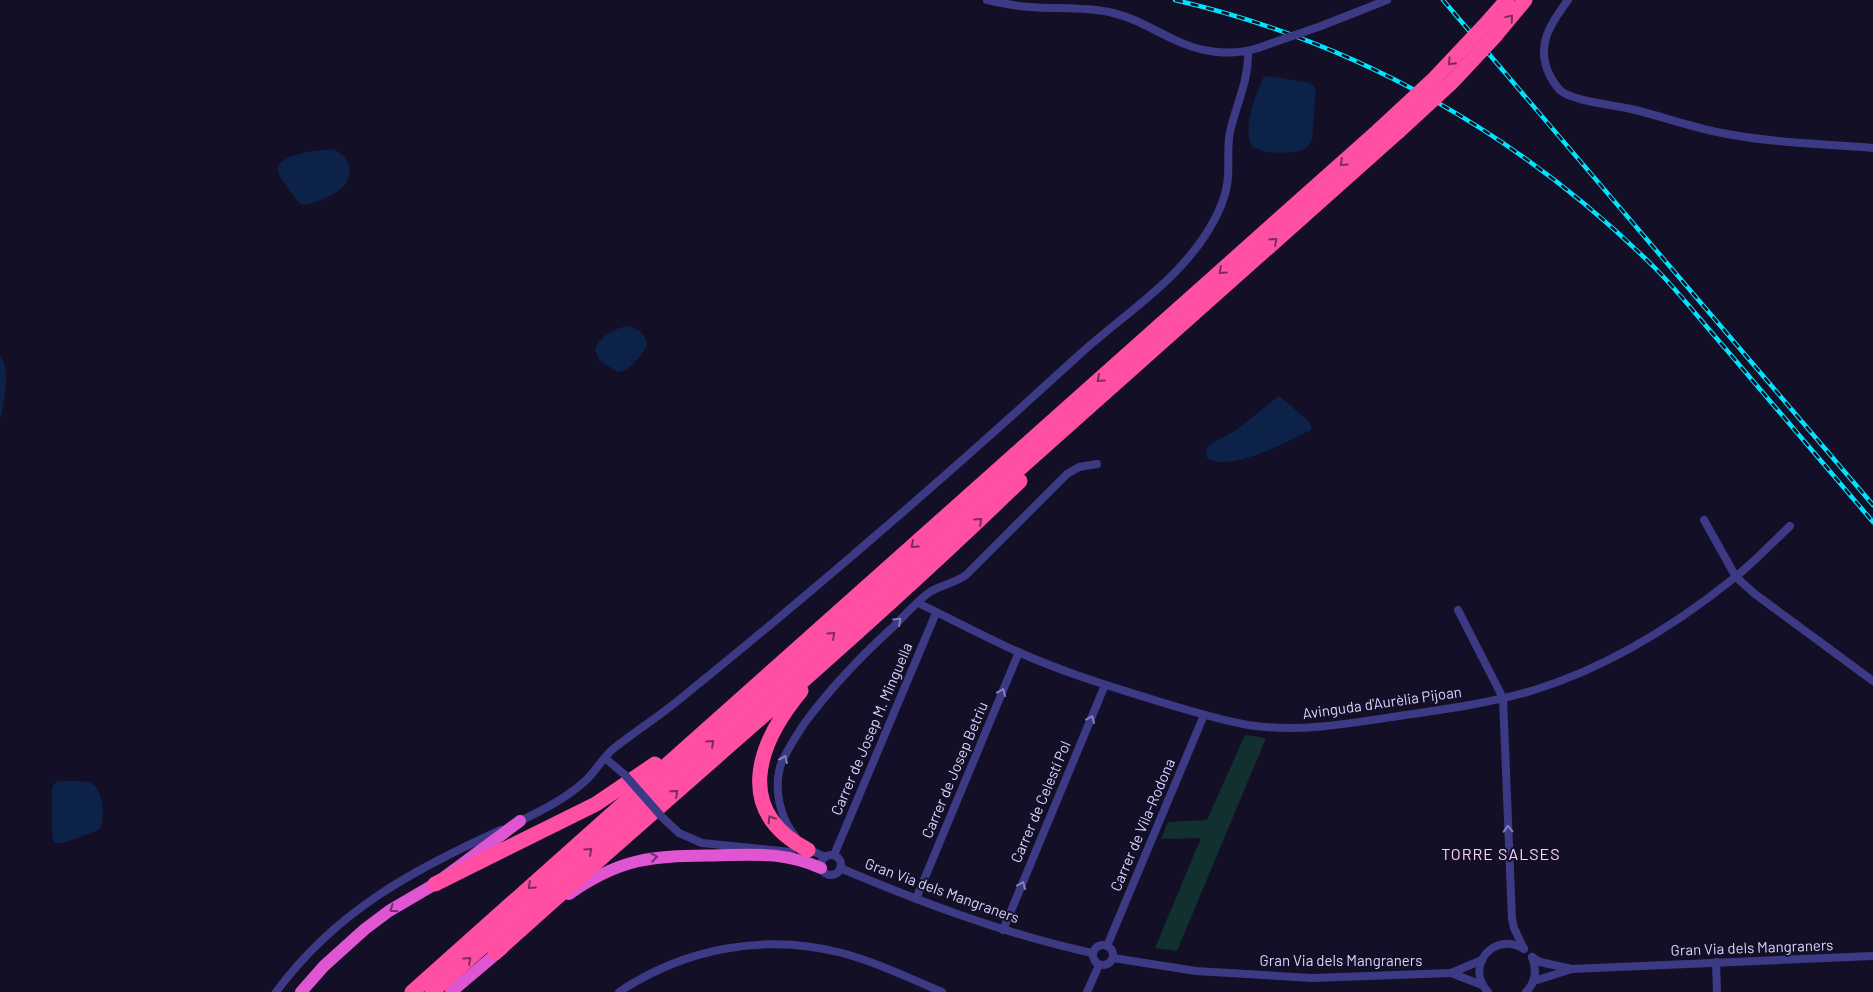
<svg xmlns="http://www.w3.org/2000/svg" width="1873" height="992" viewBox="0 0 1873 992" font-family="Barlow,sans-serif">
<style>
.green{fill:#12302f}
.water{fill:#0c2248}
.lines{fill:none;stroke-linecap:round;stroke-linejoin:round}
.minor{stroke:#3d3a85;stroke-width:8}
.trunk{stroke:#e055d1;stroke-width:12}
.motorway{stroke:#ff4fa3;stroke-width:15}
.rail-casing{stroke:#00e5ff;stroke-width:4.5}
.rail{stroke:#130f26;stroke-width:2.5;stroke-dasharray:8;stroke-linecap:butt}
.minor-bridge{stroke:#3d3a85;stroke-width:8}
.motorway-bridge{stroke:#ff4fa3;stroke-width:15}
.oneway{stroke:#7d2c5e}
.oneway2{stroke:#837fbc}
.oneway3{stroke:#6f2e73}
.labels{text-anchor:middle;stroke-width:4;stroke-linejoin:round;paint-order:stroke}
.street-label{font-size:15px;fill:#d9d4ff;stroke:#130f26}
.neighbourhood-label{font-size:16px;letter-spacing:1px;fill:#ffd6f0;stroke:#130f26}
</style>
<rect width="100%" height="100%" fill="#130f26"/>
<!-- green -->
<polygon class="green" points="1245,735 1266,738 1177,951 1155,948 1201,838 1161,839 1168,822 1207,820"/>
<!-- water -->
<g class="water">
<path d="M1269 76 1310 83 1316 89 1312 140C1310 143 1308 147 1304 149 1293 154 1254 156 1250 142 1244 122 1256 96 1263 78Z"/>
<path d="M331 149C346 152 355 170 346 183 340 193 311 207 301 204 295 199 291 192 286 186 283 181 277 174 278 168 280 154 320 150 331 149Z"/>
<path d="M628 326C638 328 647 335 647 346 642 355 627 373 617 372L599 360 595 349C600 336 615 328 628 326Z"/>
<path d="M0 355C12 369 3 405 0 422Z"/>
<path d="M1279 396 1310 422 1311 427V430C1289 441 1230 473 1207 458L1206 451 1209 445 1236 430Z"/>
<path d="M58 781C68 782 85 779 94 785 103 791 106 822 99 830L63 843H54L52 836V788L53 785Z"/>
</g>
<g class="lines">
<!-- minor -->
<g class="minor">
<path d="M987 0C1001 3 1015 6 1029 7 1056 9 1083 7 1109 12 1133 17 1152 29 1173 39 1199 52 1230 57 1258 48"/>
<path d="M1568 0C1550 24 1535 46 1550 76 1553 81 1557 88 1561 91 1573 101 1614 105 1631 109 1661 116 1691 127 1722 133 1772 143 1823 144 1873 148"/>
<polyline points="1321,26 1387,0"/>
<polyline points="1704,520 1736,577 1755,594 1873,681"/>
<path d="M918 603C951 619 983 636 1016 651 1060 671 1106 685 1151 699 1183 709 1215 719 1248 725 1301 733 1353 723 1405 715 1447 709 1490 703 1531 691 1607 668 1673 627 1734 578 1754 562 1772 543 1790 526"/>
<polyline points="1458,610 1503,698 1512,919 1514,928 1524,949"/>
<polyline points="605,758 625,775"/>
<polyline points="662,817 679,833 702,843 791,852"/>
<path d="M518 822C541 811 565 799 584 782 595 773 602 758 613 749 633 733 655 719 675 703 814 591 949 474 1080 354 1122 316 1173 284 1204 237 1216 219 1227 197 1228 176 1229 161 1227 146 1230 132 1236 104 1249 81 1248 52"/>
<path d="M795 836C780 818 774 790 780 767 785 752 795 738 804 724 831 687 860 657 894 626 905 615 917 601 930 592 942 584 955 584 967 574L1067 474 1079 467 1097 464"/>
<polyline points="806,848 825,857"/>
<circle cx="831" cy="865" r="10"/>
<polyline points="834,855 936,613"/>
<path d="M840 868C923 903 1005 934 1092 953"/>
<polyline points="916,899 1019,652"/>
<polyline points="1003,930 1105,685"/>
<circle cx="1103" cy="955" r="10"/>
<polyline points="1107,946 1204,715"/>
<polyline points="1532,957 1540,962 1572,969 1873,956"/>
<polyline points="1113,958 1196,971 1312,978 1451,973 1482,960"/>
<polyline points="1716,962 1717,992"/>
<polyline points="1451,973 1482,985"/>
<polyline points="1534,981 1572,969"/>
<path d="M276 992C335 912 412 870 501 830"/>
<path d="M619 992C685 948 765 933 842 953 876 962 909 978 942 992"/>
<polyline points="1087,992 1099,965"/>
<path d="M1488 992C1464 967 1494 930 1524 949"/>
<path d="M1526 992C1536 982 1537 970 1532 957"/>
</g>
<!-- trunk -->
<g class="trunk">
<path d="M569 894C629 852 662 857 730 855 764 854 789 854 821 868"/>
<polyline points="301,992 324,966 365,929 389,911 435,884 520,821"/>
<polyline points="451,992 502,949"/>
</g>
<!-- motorway -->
<g class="motorway">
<polyline points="1484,26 1507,0"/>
<polyline points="1495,36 1525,0"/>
<path d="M801 691C757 744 733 811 808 850"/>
<polyline points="435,884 596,804 655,764"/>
<path d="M495 953C669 795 851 645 1020 481"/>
<polyline points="412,992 1379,130"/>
<polyline points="432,992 1399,131"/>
</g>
<!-- rail casing -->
<g class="rail-casing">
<g id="rail">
<path d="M1175 0C1357 42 1522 136 1654 267 1679 292 1701 321 1725 348 1774 406 1824 464 1873 522"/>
<polyline points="1443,0 1873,505"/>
</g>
</g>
<!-- rail -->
<use href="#rail" class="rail"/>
<!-- minor-bridge -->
<g class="minor-bridge">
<polyline points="1258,48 1321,26"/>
<polyline points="625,775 662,817"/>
</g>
<!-- motorway-bridge -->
<g class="motorway-bridge">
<polyline points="1379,130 1435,78 1484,26"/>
<polyline points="1399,131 1451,83 1495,36"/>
</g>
</g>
<!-- one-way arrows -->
<defs><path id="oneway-chevron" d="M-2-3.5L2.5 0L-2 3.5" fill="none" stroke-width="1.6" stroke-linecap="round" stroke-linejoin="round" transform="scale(1.25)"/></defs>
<g class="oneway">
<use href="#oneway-chevron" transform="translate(1510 18) rotate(-50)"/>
<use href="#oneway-chevron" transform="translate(1451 62) rotate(134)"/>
<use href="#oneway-chevron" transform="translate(1343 163) rotate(138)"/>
<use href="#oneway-chevron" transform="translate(1274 241) rotate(-42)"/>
<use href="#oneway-chevron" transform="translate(1222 271) rotate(138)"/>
<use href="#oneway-chevron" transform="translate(1100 379) rotate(138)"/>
<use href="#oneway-chevron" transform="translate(979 521) rotate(-42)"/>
<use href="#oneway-chevron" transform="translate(914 545) rotate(138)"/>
<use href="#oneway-chevron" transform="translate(832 635) rotate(-42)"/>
<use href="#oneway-chevron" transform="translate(711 743) rotate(-42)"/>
<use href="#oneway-chevron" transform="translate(675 793) rotate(-41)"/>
<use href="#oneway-chevron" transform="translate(771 819) rotate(-122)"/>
<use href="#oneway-chevron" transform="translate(589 851) rotate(-42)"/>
<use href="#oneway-chevron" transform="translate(531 886) rotate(138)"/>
<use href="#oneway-chevron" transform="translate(468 960) rotate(-42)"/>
</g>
<g class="oneway2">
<use href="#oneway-chevron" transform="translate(898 621) rotate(-43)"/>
<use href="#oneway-chevron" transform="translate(1002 692) rotate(-67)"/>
<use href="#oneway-chevron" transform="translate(1091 719) rotate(-67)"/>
<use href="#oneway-chevron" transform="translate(784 759) rotate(-66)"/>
<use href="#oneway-chevron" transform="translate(1508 829) rotate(-92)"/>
<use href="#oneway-chevron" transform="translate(1022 885) rotate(-67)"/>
</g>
<g class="oneway3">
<use href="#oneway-chevron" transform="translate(654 857) rotate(-9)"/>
<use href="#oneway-chevron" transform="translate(393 909) rotate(147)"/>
</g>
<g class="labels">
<!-- street labels -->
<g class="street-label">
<text transform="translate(1382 703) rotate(-8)" y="5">Avinguda d'Aurèlia Pijoan</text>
<text transform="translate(872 729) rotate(-67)" y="5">Carrer de Josep M. Minguella</text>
<text transform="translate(955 770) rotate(-67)" y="5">Carrer de Josep Betriu</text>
<text transform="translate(1041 802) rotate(-67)" y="5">Carrer de Celestí Pol</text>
<text transform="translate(1143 825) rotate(-67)" y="5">Carrer de Vila-Rodona</text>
<text transform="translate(942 891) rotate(20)" y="5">Gran Via dels Mangraners</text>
<text transform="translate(1752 948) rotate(-2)" y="5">Gran Via dels Mangraners</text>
<text x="1341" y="966">Gran Via dels Mangraners</text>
</g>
<!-- neighbourhood labels -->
<g class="neighbourhood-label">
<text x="1501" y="860">TORRE SALSES</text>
</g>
</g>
</svg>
